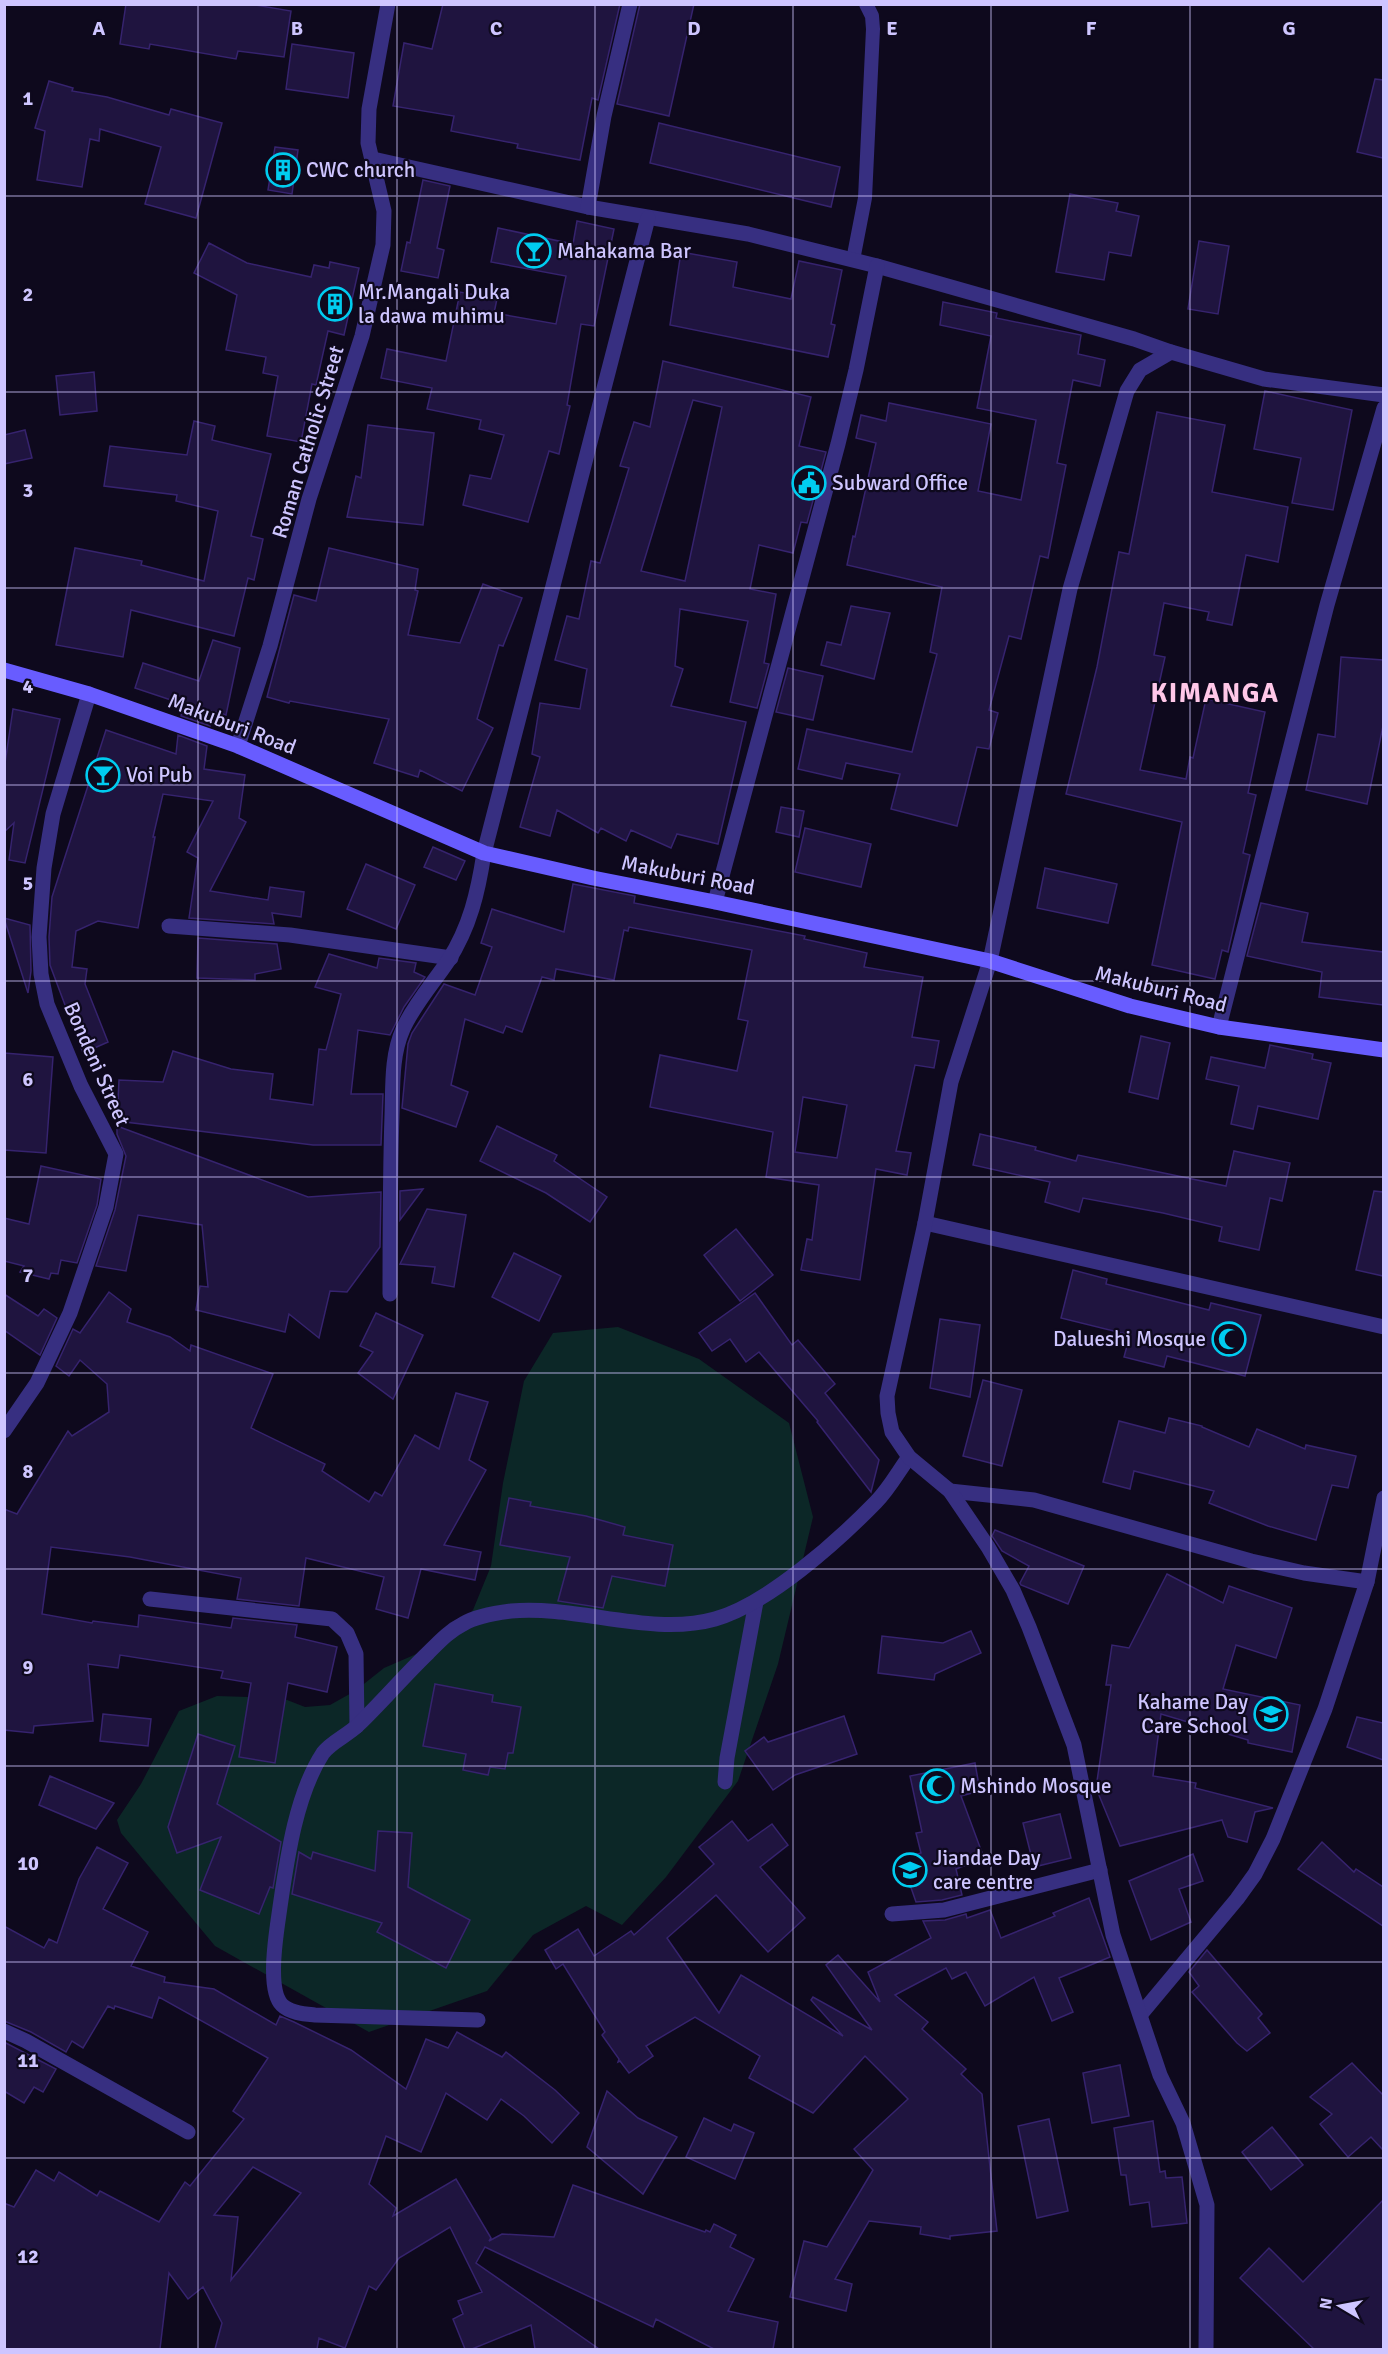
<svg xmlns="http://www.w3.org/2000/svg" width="1388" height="2354" viewBox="0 0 1388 2354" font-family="Signika,sans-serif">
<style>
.green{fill:#0c2727}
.building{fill:#1f143f;stroke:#36236e;stroke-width:1.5;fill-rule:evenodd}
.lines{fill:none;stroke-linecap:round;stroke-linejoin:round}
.lane{stroke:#372f81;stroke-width:14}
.street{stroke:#372f81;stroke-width:15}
.secondary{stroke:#685cff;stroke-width:15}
.grid{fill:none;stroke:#cec5ff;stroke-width:1.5;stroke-opacity:0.55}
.labels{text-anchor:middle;stroke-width:4.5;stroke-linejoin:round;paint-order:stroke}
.poi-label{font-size:21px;fill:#cec5ff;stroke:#0e091d;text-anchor:start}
.street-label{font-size:21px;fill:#cec5ff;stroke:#0e091d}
.district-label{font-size:27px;font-weight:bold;letter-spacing:1.5px;fill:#ffc7e8;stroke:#0e091d}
.grid-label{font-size:20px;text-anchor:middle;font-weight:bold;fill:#cec5ff;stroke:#0e091d;stroke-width:4.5;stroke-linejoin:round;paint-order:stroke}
</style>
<rect width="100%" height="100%" fill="#0e091d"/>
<!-- green -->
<polygon class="green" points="618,1327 699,1359 789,1423 813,1517 778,1664 738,1781 666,1877 622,1925 586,1906 533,1935 487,1991 369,2032 215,1946 121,1833 117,1820 141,1784 179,1711 217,1696 282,1698 305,1707 330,1705 355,1691 384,1668 421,1652 451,1633 473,1610 491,1566 503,1483 524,1381 553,1333"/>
<!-- building -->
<g class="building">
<polygon points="126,4 249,4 291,11 284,57 238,51 236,59 150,44 149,49 120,44"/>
<polygon points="443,4 620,4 598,100 592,98 580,160 517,148 518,144 451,131 454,116 393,106 404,43 432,49"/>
<polygon points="640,4 694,4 669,116 617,104"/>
<polygon points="292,44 354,53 348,98 286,89"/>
<polygon points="1375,79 1383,80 1383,158 1357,152"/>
<polygon points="49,81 73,88 72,91 107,97 169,115 171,109 222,123 196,218 145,204 161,147 100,129 99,141 90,139 82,187 37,180 45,131 35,128"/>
<polygon points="659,123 840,167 831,207 650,163"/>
<polygon points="275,147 298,150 292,194 268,190"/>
<polygon points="423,180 450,186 437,248 444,250 438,278 401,271 407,242 410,243"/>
<polygon points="1070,194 1118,203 1116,211 1139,216 1131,256 1109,252 1104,280 1056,272"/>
<polygon points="577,221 614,229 594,326 581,324 567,405 570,406 559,454 549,451 528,522 463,505 470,475 491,479 504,435 479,429 481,420 427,409 432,388 381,378 387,349 446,361 460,292 497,299 494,313 556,324 566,276 491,262 498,228 573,244"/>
<polygon points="1199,241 1229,246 1218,314 1188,309"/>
<polygon points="209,243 247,263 311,277 314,265 329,268 330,262 359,268 344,335 328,331 316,385 312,384 301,442 267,436 278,376 263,373 266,357 226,350 237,295 194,273"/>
<polygon points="681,252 737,262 733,287 791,299 799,261 842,270 831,324 835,325 828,357 670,325"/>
<polygon points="943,302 997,313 996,318 1081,335 1078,354 1105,360 1100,386 1073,380 1057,463 1066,465 1048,558 1040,556 1021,639 1009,636 989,710 998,713 989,749 977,747 957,826 891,809 900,774 846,763 842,779 798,769 807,729 912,752 937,654 930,652 942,587 847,565 853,536 855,537 876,443 856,438 861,415 886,421 889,403 991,424 978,491 1021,500 1036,420 977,408 991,336 940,325"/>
<path d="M663 361 811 397 799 446 826 452 807 523 801 522 793 553 759 545 750 589 776 594 764 663 769 664 757 708 730 702 748 621 680 609 675 666 683 669 671 706 746 722 718 844 677 834 671 848 631 830 626 841 601 828 598 833 557 810 550 836 520 827 540 757 532 754 540 703 580 709 587 669 555 660 567 616 579 619 591 561 600 563 629 468 620 466 634 422 650 427ZM693 400 722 407 685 581 641 571Z"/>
<polygon points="94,372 97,411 60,415 56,376"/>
<polygon points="1265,391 1352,410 1333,510 1292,503 1301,458 1254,449"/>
<polygon points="1157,412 1225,425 1212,492 1288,507 1278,562 1246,555 1232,625 1207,620 1209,612 1164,603 1154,655 1165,657 1140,770 1186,779 1190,757 1193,758 1206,699 1265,712 1248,793 1256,795 1243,853 1250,855 1228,952 1222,950 1215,979 1152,965 1182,822 1066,794 1097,667 1119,552 1129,554"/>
<polygon points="194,421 215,426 212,440 271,454 251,536 263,539 254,580 248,578 234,636 131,610 123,657 56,645 75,548 142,561 141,565 204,581 218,511 176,501 177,495 104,486 110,446 187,455"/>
<polygon points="368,425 434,433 423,525 347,517 356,476 361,478"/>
<polygon points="25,430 32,458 4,464 4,435"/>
<polygon points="329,548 418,569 415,590 418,591 408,635 460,643 483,584 522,598 503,646 499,645 477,719 493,728 462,791 420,770 418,777 374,763 389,719 290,701 289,703 267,697 294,595 316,601"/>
<polygon points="851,606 890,613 874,679 821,665 827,642 841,645"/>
<polygon points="213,640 240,648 226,715 212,711 210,726 181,716 183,704 135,688 143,663 199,681"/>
<polygon points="1341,657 1383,660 1383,726 1367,804 1306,790 1318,734 1335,737"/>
<polygon points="788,668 823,676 813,720 776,712"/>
<polygon points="13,709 60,719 25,863 9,860 14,823 4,832 4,770"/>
<polygon points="106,730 176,754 178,735 207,746 204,769 245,775 239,818 246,822 210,891 268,900 270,887 304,892 301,917 272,913 274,924 189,918 198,858 187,852 213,801 163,794 153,837 155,837 138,928 98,921 76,931 72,967 87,969 85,984 108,1042 83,1053 50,965 49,937 52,897"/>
<polygon points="781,807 804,811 799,837 776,832"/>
<polygon points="805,828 871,844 861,887 795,872"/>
<polygon points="433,847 465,861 456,880 424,867"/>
<polygon points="366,864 415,885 396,929 347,909"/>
<polygon points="1045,868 1117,884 1108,923 1037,908"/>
<path d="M573 884 635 896 634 903 805 936 804 939 867 953 864 967 923 977 912 1037 939 1041 934 1068 915 1065 896 1151 911 1153 907 1175 876 1169 860 1280 801 1270 807 1239 812 1240 819 1185 766 1177 773 1132 650 1107 660 1055 737 1071 748 1021 738 1019 752 950 629 927 628 931 624 930 614 980 556 969 554 980 542 977 522 1032 506 1026 503 1033 465 1019 451 1085 468 1092 456 1127 402 1108 408 1044 412 1033 444 984 475 995 492 947 481 943 492 909 564 932ZM803 1097 847 1105 837 1158 795 1152Z"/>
<polygon points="1261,903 1308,913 1302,942 1383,952 1383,1005 1319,997 1322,972 1247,956"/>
<polygon points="4,918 30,925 31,971 28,993"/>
<polygon points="198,938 277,944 281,969 255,974 255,980 197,978"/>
<polygon points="329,954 377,968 379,958 416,963 414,972 425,977 404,1007 390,1035 358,1030 351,1094 383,1094 381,1145 313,1145 117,1121 119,1080 163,1082 173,1051 231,1069 273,1074 270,1099 313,1105 319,1049 326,1050 341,994 315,987"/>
<polygon points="1141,1036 1170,1043 1158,1099 1129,1092"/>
<polygon points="1270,1045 1313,1054 1312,1059 1331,1063 1318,1119 1258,1106 1253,1129 1231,1124 1239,1086 1206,1079 1211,1057 1265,1068"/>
<polygon points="4,1053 53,1057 46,1153 4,1150"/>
<polygon points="117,1126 308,1197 381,1192 380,1247 347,1292 330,1291 319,1338 289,1314 285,1332 196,1310 200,1286 208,1287 202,1225 138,1215 126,1271 96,1266 115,1210 126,1156 117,1134"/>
<polygon points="497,1126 557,1155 554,1161 607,1197 590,1222 546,1193 480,1161"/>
<polygon points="980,1134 1036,1147 1035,1150 1076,1161 1078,1155 1226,1186 1234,1151 1290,1163 1282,1201 1270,1198 1259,1250 1219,1241 1222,1227 1163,1213 1083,1198 1079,1212 1045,1202 1050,1182 973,1165"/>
<polygon points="41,1166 101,1179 97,1205 77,1263 61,1260 58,1274 51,1273 49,1279 20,1272 24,1266 4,1261 4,1218 29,1224"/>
<polygon points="423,1189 400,1220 400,1191"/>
<polygon points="1374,1191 1383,1192 1383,1276 1356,1270"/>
<polygon points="427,1209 466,1215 454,1287 432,1283 435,1267 400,1264"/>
<polygon points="736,1229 773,1275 740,1301 704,1255"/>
<polygon points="514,1253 561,1276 539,1321 492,1297"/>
<polygon points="1073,1270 1107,1279 1106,1284 1209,1310 1211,1303 1261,1315 1245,1376 1167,1356 1164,1367 1124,1357 1130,1335 1061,1318"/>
<polygon points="109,1292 131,1309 127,1322 170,1337 190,1351 191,1345 273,1374 251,1428 325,1464 322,1471 369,1502 375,1492 382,1496 415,1435 439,1449 456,1393 488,1402 469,1460 486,1470 444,1545 481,1552 475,1580 421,1569 408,1618 376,1609 384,1577 306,1558 299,1606 237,1599 241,1578 130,1557 51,1547 42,1614 92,1623 93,1621 138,1627 139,1615 231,1628 233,1618 297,1625 295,1637 337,1647 327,1692 288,1683 275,1763 239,1757 251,1683 221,1678 223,1671 120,1655 118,1668 88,1664 93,1721 34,1726 33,1733 4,1730 4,1509 17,1514 68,1431 72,1436 109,1412 107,1384 80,1360 69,1376 56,1366 73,1329 80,1333"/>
<polygon points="755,1293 792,1345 798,1340 835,1384 825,1393 879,1460 871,1492 817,1422 818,1421 759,1352 746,1362 730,1339 712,1351 699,1333"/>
<polygon points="4,1294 38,1316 44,1309 57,1318 40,1355 4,1330"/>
<polygon points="376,1313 423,1335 393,1399 358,1373 373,1352 360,1346"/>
<polygon points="940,1319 980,1325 970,1397 930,1388"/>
<polygon points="983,1380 1022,1390 1002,1466 963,1456"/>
<polygon points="1169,1418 1202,1426 1202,1427 1249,1447 1257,1429 1305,1449 1306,1445 1356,1456 1348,1488 1332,1485 1316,1540 1268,1526 1209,1503 1214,1491 1134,1471 1130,1489 1103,1482 1119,1421 1165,1433"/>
<polygon points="509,1498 531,1502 530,1506 586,1516 625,1527 623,1535 673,1545 665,1586 612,1576 603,1608 558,1601 570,1557 500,1545"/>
<polygon points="995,1530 1084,1566 1068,1604 1021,1585 1020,1583 1029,1566 1002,1551 992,1536"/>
<polygon points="1167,1574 1223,1603 1229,1586 1292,1608 1276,1658 1236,1645 1223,1689 1300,1705 1292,1752 1248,1743 1248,1740 1161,1714 1153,1776 1196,1783 1195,1788 1273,1808 1255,1812 1247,1842 1228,1837 1222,1820 1120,1846 1096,1788 1111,1685 1106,1685 1112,1645 1129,1648"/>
<polygon points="971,1631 981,1653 935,1674 934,1680 878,1673 882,1636 943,1643"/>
<polygon points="435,1684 493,1695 492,1702 521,1707 513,1753 508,1753 505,1769 490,1767 488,1775 463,1770 466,1754 423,1746"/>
<polygon points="103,1714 151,1719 148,1746 100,1741"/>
<polygon points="844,1716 857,1754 795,1775 773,1790 745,1751 764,1737 768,1742"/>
<polygon points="1357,1717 1383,1723 1383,1760 1347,1747"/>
<polygon points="198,1734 235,1746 217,1804 281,1842 273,1888 270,1887 259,1914 200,1890 221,1837 177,1853 168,1827"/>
<polygon points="975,1763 980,1791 961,1796 984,1858 956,1869 962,1895 942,1900 916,1902 901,1859 921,1853 916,1833 922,1832 910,1776"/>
<polygon points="50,1776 114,1803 96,1829 39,1805"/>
<polygon points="1060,1814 1071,1858 1034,1867 1023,1823"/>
<polygon points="732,1821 748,1841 772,1824 788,1845 760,1867 805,1918 768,1952 716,1895 667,1938 719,2013 741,1975 843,2036 811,2000 813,1997 872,2030 826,1965 838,1955 880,2002 868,1972 931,1938 923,1921 945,1920 966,1914 967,1918 990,1910 1001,1938 1055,1916 1053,1913 1089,1898 1110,1957 1059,1978 1073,2012 1052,2021 1034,1977 985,2006 966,1972 952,1979 946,1968 895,1995 928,2022 922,2029 966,2069 961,2074 982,2094 997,2231 950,2236 950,2239 920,2234 921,2227 869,2221 835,2279 852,2284 846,2311 790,2297 804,2241 827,2247 873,2170 854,2149 908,2099 865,2056 813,2113 749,2078 760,2056 695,2017 646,2046 653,2056 629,2073 620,2061 618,2062 619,2059 602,2035 605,2032 563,1964 556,1969 545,1950 578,1929 594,1956 631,1931 634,1935 714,1864 699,1847"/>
<polygon points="378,1831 412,1833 408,1887 470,1920 446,1968 377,1932 382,1923 292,1894 299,1852 311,1859 313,1852 375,1871"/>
<polygon points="1322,1842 1354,1872 1356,1869 1383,1887 1383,1926 1298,1869"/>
<path d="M97 1847 128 1863 103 1909 148 1932 131 1966 165 1977 164 1982 214 1989 276 2025 280 2016 294 2022 351 2050 406 2089 426 2039 448 2048 457 2032 502 2057 506 2052 555 2090 579 2113 552 2143 524 2116 501 2099 487 2120 446 2093 421 2152 386 2136 369 2184 396 2208 393 2216 456 2179 491 2238 489 2241 502 2234 554 2237 573 2185 705 2232 706 2230 710 2232 714 2224 736 2235 730 2247 754 2259 728 2311 778 2322 773 2349H714L656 2319 653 2327 485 2247 476 2263 599 2349H535L531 2325 472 2349H465L453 2319 463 2314 458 2301 482 2292 450 2227 399 2258 376 2290 369 2286 345 2348 319 2338 317 2349H215L222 2323 203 2287 188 2299 169 2273 160 2349H4V2203L14 2207 36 2170 54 2181 59 2172 97 2196 100 2191 159 2222 185 2182 190 2186 244 2119 233 2111 268 2058 159 1997 152 2018 115 2006 114 2009 108 2006 83 2048 72 2041 66 2052 31 2032 4 2021V1926L44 1948 49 1939 57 1943 79 1879ZM253 2167 301 2193 231 2280 238 2217 214 2215Z"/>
<polygon points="1193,1854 1203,1881 1179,1889 1191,1922 1151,1940 1129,1881"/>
<polygon points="1207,1950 1262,2014 1258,2018 1270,2033 1247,2051 1237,2043 1192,1992 1199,1986 1189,1972"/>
<polygon points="4,2042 56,2069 43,2092 34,2087 24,2103 4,2091"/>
<polygon points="1352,2063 1383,2095 1383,2150 1371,2137 1348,2157 1320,2124 1332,2114 1310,2097"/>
<polygon points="1120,2065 1129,2116 1092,2123 1083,2073"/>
<polygon points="607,2091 638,2118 677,2137 643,2194 587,2147"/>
<polygon points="704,2118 731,2131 734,2124 754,2133 735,2179 686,2157"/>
<polygon points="1049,2119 1068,2211 1037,2218 1018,2126"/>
<polygon points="1153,2121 1160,2172 1165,2171 1166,2178 1182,2177 1187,2223 1152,2227 1149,2202 1130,2205 1126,2175 1121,2175 1114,2128"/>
<polygon points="1272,2127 1303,2165 1271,2190 1242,2152"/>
<polygon points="1383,2200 1383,2349 1314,2349 1240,2278 1269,2248 1303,2282"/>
</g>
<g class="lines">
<!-- lane -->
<polyline class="lane" points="853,260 865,198 873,29 872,16 866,4"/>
<!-- street -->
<g class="street">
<polyline points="373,159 588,207 748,234 877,266 1134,339 1171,352"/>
<polyline points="588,207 604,116 630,4"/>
<polyline points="238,746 270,646 309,499 362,336 383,245 384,211 368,143 369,109 388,4"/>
<polyline points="715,902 838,444 856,370 877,266"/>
<polyline points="169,926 290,935 451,958"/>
<polyline points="1219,1027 1327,605 1384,408"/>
<polyline points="925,1223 1384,1327"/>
<path d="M390 1294C390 1234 390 1175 392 1115 393 1087 391 1056 403 1029 413 1006 434 982 448 961 470 927 478 892 484 853L648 218"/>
<polyline points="4,1431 37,1383 70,1313 106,1207 116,1154 81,1086 47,1004 41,974 39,937 44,868 53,814 89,694"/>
<polyline points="950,1491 1034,1500 1251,1561 1304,1573 1367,1582"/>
<polyline points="150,1599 332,1619 347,1633 356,1654 357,1726"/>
<polyline points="725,1782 727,1758 756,1602"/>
<polyline points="892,1914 944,1910 1100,1870"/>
<polyline points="1141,2014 1237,1899 1255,1874 1273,1839 1325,1709 1367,1582 1384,1498"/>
<path d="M478 2020 315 2015C305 2014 290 2013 282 2005 266 1989 277 1929 280 1907 287 1859 296 1794 323 1753 331 1742 348 1735 358 1725 382 1702 404 1676 428 1653 439 1642 449 1631 463 1624 476 1616 495 1613 511 1611 578 1605 651 1637 715 1619 768 1604 838 1541 876 1502 889 1489 898 1472 909 1457"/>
<polyline points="4,2031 26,2041 188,2132"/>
<polyline points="1206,2350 1207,2205 1183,2123 1160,2075 1113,1935 1074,1745 1029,1627 1013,1590 988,1547 950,1491 909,1457 892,1432 888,1413 887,1396 925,1223 951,1082 990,961 1070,589 1127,391 1140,370 1171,352 1264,379 1384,395"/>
</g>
<!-- secondary -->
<polyline class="secondary" points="4,670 89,694 238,746 484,853 593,878 715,902 990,961 1130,1006 1219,1027 1384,1050"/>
</g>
<!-- grid -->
<path class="grid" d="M198 4V2350M397 4V2350M595 4V2350M793 4V2350M991 4V2350M1190 4V2350M4 196H1384M4 392H1384M4 588H1384M4 785H1384M4 981H1384M4 1177H1384M4 1373H1384M4 1569H1384M4 1766H1384M4 1962H1384M4 2158H1384"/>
<!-- icons -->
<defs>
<g id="building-ring" transform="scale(1.725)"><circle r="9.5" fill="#0e091d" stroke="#00ccf0" stroke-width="1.5"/><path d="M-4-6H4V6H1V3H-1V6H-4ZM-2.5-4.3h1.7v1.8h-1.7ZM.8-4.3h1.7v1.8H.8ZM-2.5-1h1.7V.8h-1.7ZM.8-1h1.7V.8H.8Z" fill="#00ccf0"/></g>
<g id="bar-ring" transform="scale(1.725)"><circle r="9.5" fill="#0e091d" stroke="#00ccf0" stroke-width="1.5"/><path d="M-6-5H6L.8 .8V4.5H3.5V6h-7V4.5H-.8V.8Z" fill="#00ccf0"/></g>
<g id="civic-ring" transform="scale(1.725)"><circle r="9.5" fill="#0e091d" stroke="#00ccf0" stroke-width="1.5"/><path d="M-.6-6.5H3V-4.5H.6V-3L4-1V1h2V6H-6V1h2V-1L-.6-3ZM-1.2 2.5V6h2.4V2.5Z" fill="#00ccf0"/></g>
<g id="mosque-ring" transform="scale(1.725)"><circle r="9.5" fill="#0e091d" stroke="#00ccf0" stroke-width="1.5"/><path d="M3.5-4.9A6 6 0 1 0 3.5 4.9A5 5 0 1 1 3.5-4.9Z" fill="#00ccf0"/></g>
<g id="school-ring" transform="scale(1.725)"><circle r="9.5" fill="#0e091d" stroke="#00ccf0" stroke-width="1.5"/><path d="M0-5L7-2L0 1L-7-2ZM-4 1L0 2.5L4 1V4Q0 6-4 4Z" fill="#00ccf0"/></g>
</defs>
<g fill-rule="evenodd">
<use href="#building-ring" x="283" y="170"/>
<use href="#bar-ring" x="534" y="251"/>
<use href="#building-ring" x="335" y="304"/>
<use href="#civic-ring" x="809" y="483"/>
<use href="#bar-ring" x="103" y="775"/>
<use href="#mosque-ring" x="1229" y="1339"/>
<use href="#school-ring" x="1271" y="1714"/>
<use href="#mosque-ring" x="937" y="1786"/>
<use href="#school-ring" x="910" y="1870"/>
</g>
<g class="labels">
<!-- poi labels -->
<g class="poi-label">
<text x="306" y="177">CWC church</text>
<text x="557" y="258">Mahakama Bar</text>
<text x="358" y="299">Mr.Mangali Duka<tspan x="358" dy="24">la dawa muhimu</tspan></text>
<text x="832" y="490">Subward Office</text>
<text x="126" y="782">Voi Pub</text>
<text x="1206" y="1346" text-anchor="end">Dalueshi Mosque</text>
<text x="1248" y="1709" text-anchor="end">Kahame Day<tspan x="1248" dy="24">Care School</tspan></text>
<text x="960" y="1793">Mshindo Mosque</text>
<text x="933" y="1865">Jiandae Day<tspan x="933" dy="24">care centre</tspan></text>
</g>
<!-- street labels -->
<g class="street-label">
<text transform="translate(308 442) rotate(-73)" y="7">Roman Catholic Street</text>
<text transform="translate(232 724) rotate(21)" y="7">Makuburi Road</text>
<text transform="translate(688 875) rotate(11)" y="7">Makuburi Road</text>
<text transform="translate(1161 989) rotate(14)" y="7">Makuburi Road</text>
<text transform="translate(97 1064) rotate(66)" y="7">Bondeni Street</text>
</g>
<!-- district labels -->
<g class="district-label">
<text x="1215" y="702">KIMANGA</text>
</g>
</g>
<g class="grid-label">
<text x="99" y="35">A</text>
<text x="297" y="35">B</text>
<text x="496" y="35">C</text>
<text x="694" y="35">D</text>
<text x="892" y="35">E</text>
<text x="1091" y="35">F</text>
<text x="1289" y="35">G</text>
<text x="28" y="105">1</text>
<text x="28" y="301">2</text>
<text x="28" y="497">3</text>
<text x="28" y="693">4</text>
<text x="28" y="890">5</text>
<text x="28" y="1086">6</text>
<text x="28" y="1282">7</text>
<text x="28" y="1478">8</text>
<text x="28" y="1674">9</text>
<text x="28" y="1870">10</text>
<text x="28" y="2067">11</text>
<text x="28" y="2263">12</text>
</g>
<!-- border -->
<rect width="1388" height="2354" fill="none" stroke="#cec5ff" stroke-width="12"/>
<!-- north arrow -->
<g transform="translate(1340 2306) rotate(280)" stroke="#0e091d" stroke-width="4.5" paint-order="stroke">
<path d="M0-4.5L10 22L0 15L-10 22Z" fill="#cec5ff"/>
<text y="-9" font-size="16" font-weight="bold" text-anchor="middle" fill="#cec5ff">N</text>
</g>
</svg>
